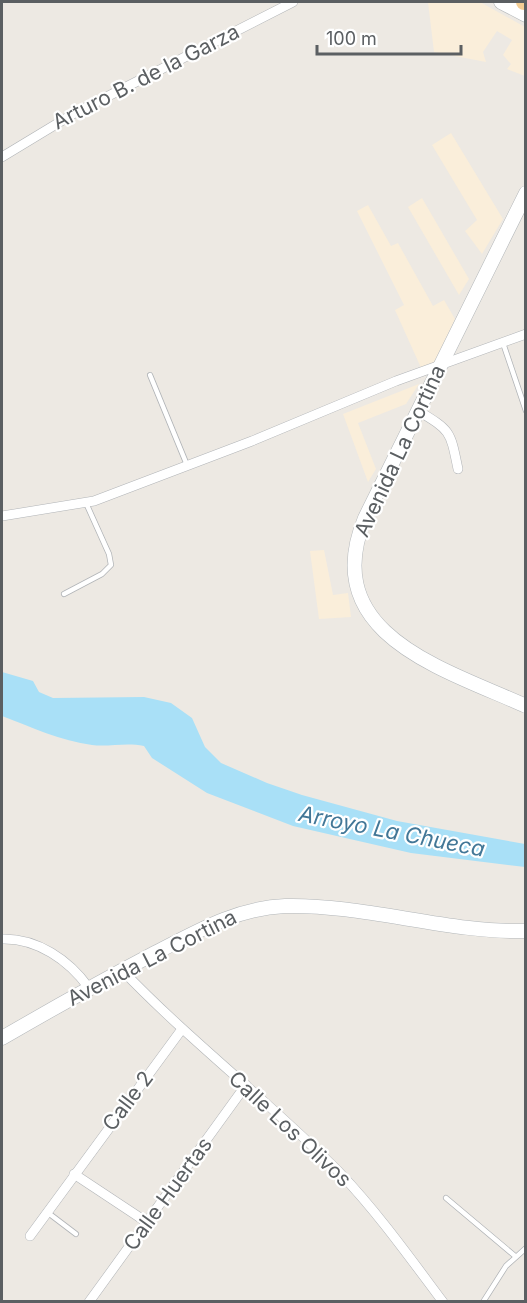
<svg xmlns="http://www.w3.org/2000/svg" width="527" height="1303" viewBox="0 0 527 1303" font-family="Inter,sans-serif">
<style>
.commercial{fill:#faeeda}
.water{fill:#a9e0f7}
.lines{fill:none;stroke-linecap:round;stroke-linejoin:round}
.lane-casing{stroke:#b1b4b7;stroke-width:6}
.street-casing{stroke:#b1b4b7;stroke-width:10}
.secondary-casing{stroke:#b2b6b9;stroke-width:15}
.highway-casing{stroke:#db8015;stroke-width:18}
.lane{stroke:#fff;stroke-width:4.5}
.street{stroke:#fff;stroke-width:9}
.secondary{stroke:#fff;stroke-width:14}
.highway{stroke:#f3cd94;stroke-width:16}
.labels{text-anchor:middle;stroke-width:4.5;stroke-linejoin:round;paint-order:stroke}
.street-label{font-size:21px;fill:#5b5f62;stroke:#fff}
.water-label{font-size:22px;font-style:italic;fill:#427797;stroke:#fff}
</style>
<rect width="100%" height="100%" fill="#ede9e3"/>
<!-- commercial -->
<g class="commercial">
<polygon points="428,2 480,2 525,27 525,76 507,69 511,64 503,55 512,40 497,31 483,52 486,62 434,52"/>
<polygon points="451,133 503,219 482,254 465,231 477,220 432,145"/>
<polygon points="422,198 469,279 459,295 408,207"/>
<polygon points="368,205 391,246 398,243 433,306 444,300 455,319 433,366 422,370 395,310 404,305 357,211"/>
<polygon points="419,384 406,404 358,423 376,469 368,482 343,414"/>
<polygon points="324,550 333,595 348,593 351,617 319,619 310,551"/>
</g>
<!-- water -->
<path class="water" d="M2 672 33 681 39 692 53 698 144 697 171 703 192 718 205 747 221 763 267 783 302 795 397 821 525 844V867L411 853 293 826 207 793 152 758 144 746C126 742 110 747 92 745 61 741 31 727 2 716Z"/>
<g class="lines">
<!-- lane casing -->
<g class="lane-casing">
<g id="lane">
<polyline points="503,343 526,411"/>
<polyline points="150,375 187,465"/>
<polyline points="64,594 102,574 111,565 109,554 86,503"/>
<polyline points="446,1198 515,1256"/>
<polyline points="47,1212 76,1234"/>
<polyline points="483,1302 506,1266 526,1248"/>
</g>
</g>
<!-- street casing -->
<g class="street-casing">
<g id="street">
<polyline points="2,157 73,114 293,2"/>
<path d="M417 410C451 431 450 430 458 469"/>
<polyline points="2,516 94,501 252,441 396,381 526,334"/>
<path d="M2 939C37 938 69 960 89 988"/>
<path d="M122 970C191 1042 270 1102 340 1173 378 1213 410 1258 443 1302"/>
<polyline points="74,1174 148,1223"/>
<polyline points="30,1236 182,1029"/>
<polyline points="89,1302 246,1085"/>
</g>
</g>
<!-- secondary casing -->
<g class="secondary-casing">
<g id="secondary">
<polyline points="501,2 526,15"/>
<path d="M526 193 365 518C317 634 444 669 526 706"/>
<path d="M2 1038C52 1009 102 981 153 954 196 932 236 908 285 906 364 904 448 933 526 931"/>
</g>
</g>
<!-- highway casing -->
<g class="highway-casing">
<polyline id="highway" points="524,2 526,2"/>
</g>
<!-- lane -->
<use href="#lane" class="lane"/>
<!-- street -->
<use href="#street" class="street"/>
<!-- secondary -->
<use href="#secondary" class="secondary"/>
<!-- highway -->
<use href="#highway" class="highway"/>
</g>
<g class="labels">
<!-- street labels -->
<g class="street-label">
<text transform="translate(146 77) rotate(-27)" y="7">Arturo B. de la Garza</text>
<text transform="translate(400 451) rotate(-65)" y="7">Avenida La Cortina</text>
<text transform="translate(152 958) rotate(-27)" y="7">Avenida La Cortina</text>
<text transform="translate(128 1101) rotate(-53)" y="7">Calle 2</text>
<text transform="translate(290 1129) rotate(43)" y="7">Calle Los Olivos</text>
<text transform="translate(168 1194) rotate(-54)" y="7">Calle Huertas</text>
</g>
<!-- water labels -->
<g class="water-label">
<text transform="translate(392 831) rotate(11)" y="8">Arroyo La Chueca</text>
</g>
</g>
<!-- border -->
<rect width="527" height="1303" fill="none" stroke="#5b5f62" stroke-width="6"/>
<!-- scale -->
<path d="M317 45v9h144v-9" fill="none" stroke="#5b5f62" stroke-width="3"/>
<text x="326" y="45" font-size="18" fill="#5b5f62" stroke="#ffffff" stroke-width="4.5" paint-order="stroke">100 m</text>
</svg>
